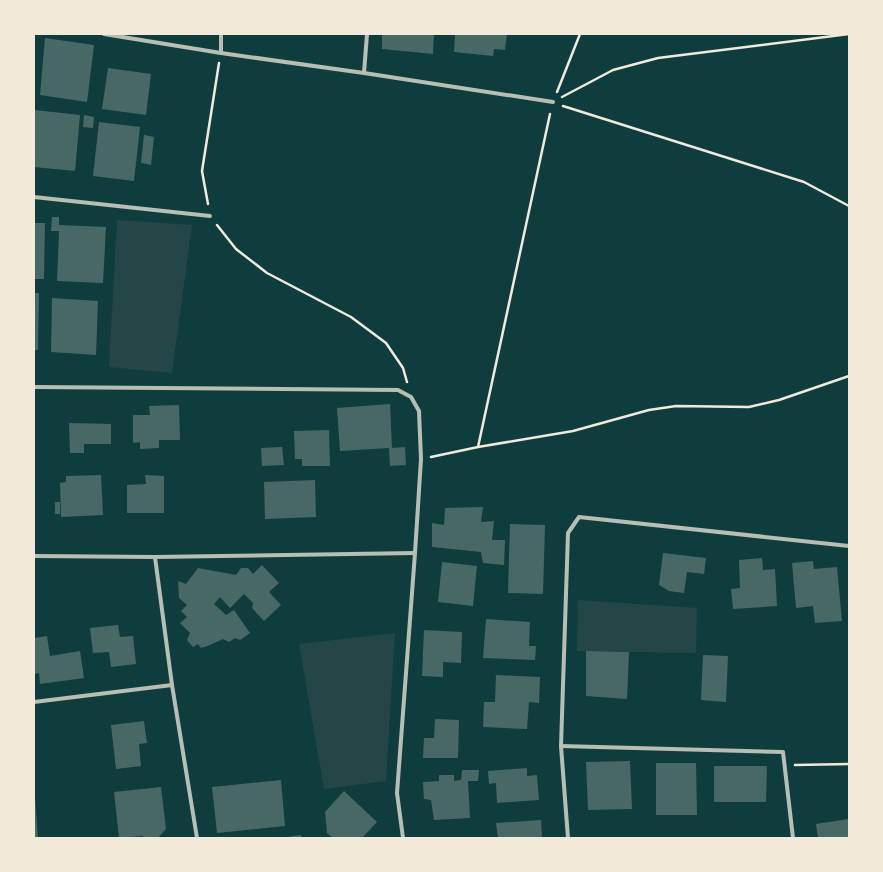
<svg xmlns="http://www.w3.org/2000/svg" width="883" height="872" viewBox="0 0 883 872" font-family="'Work Sans',sans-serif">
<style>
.green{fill:#244646}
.building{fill:#486865}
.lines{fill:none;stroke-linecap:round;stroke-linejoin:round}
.path{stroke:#f1e9da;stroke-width:2.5}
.minor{stroke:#b8beb3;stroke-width:4}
</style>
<rect width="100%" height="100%" fill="#0f3d3e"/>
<!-- green -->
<g class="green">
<polygon points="117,220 192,225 172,373 109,367"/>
<polygon points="578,600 697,608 696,653 577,651"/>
<polygon points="395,633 386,781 324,789 299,644"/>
</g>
<!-- building -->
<g class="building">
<polygon points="382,34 434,34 433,54 382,49"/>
<polygon points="455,34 507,34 505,50 494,49 493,56 454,52"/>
<polygon points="45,38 94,45 87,102 40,95"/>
<polygon points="108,68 151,74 146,115 102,109"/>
<polygon points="35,110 80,115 75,171 34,167"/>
<polygon points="84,115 94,117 93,128 83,127"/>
<polygon points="99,122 140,127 134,181 93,176"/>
<polygon points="144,135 154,137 151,165 141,163"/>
<polygon points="52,217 59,217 59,225 106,227 103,283 57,281 59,231 51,231"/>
<polygon points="34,223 45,223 44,279 34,279"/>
<polygon points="34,293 39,293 38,350 34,350"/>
<polygon points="52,298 98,301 96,355 51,352"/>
<polygon points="390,404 392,448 405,447 406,465 390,466 389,448 340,451 337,408"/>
<polygon points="179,405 180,440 159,440 159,448 140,449 140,442 133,443 133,415 150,415 149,406"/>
<polygon points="69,423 111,424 111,444 84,444 84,453 70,453"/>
<polygon points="329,430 330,466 302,466 302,459 295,459 294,431"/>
<polygon points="282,447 284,465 262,466 261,448"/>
<polygon points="101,475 103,515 61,517 60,483 66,482 66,476"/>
<polygon points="145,475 164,476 164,513 127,513 127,485 146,484"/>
<polygon points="315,480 316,517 265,519 264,482"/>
<rect x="55" y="502" width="5" height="12"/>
<polygon points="483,507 481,522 494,521 492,540 505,540 504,565 483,563 481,552 432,547 432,523 444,525 445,508"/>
<polygon points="510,524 545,525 543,594 508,593"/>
<polygon points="663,553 706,558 704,574 687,572 684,593 669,591 659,585"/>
<polygon points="762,558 763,570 775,569 777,606 733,609 731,589 740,588 739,560"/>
<polygon points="813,561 814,569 837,567 842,621 815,623 813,606 796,608 792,563"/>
<polygon points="442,562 477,566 473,606 438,602"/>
<polygon points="262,565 279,583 269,592 281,605 264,621 252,608 253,603 244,594 230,608 220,597 214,604 226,615 234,610 250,633 240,640 235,638 229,642 223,639 210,645 201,648 198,644 193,647 187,640 190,633 180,623 187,617 181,611 187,605 179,598 178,581 186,584 198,568 236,575 241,568 248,568 253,574"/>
<polygon points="486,619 530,622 529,646 536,646 535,660 483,658"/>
<polygon points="118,625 120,637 133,636 136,664 111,667 109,652 93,653 90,628"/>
<polygon points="424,630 462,632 461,663 443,662 443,677 422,676"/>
<polygon points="47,636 50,656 80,651 84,678 40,684 39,673 34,674 34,638"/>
<polygon points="586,651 629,652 627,699 586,696"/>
<polygon points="703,655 728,656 726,702 701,700"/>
<polygon points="496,675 540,677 539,703 529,702 527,729 483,727 484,702 495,702"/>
<polygon points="435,719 459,720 458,758 423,758 424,738 434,738"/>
<polygon points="144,721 147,743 139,744 141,766 116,769 111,725"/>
<polygon points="630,761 632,809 588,810 586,762"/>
<polygon points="656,763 696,763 697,815 656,815"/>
<polygon points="714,766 767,766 766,802 714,802"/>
<polygon points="527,768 527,776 537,775 539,800 497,803 496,783 489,784 488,771"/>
<polygon points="462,770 479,770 478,781 468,781 470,818 434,820 431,800 424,799 423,782 439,781 439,775 454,775 454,781 461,780"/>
<polygon points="281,780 285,826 217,833 212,787"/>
<polygon points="161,787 166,829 158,838 143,838 143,836 119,838 114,792"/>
<polygon points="344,791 377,822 362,838 333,838 327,833 325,812"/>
<polygon points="34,798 35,798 38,838 34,838"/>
<polygon points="849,819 849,838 818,838 816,824"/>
<polygon points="541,820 542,838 498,838 496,823"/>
<polygon points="301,835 302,838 287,838 287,837"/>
</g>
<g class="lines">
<!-- path -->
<g class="path">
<polyline points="557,92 580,34"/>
<polyline points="562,97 613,70 658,58 849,34"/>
<polyline points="563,106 804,182 849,206"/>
<polyline points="208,204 202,171 219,63"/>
<polyline points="217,225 236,249 267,273 351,317 386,343 403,368 407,382"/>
<polyline points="478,447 550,114"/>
<polyline points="431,457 478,447 573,431 649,410 676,406 749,407 779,400 849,376"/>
<polyline points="795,765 849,764"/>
</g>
<!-- minor -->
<g class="minor">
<polyline points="104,34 221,53 364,73 553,102"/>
<polyline points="221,34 221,53"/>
<polyline points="364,73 367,34"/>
<polyline points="34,197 210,216"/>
<polyline points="34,387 398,390 411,397 419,411 421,459 415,553 397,793 403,838"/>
<polyline points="34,556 155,557 415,553"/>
<polyline points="155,557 172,685 197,838"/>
<polyline points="34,702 172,685"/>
<polyline points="561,746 783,752 793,838"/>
<polyline points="568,838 561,746 568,533 579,517 849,546"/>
</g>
</g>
<!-- border -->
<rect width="883" height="872" fill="none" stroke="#f1e9da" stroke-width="70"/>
</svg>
